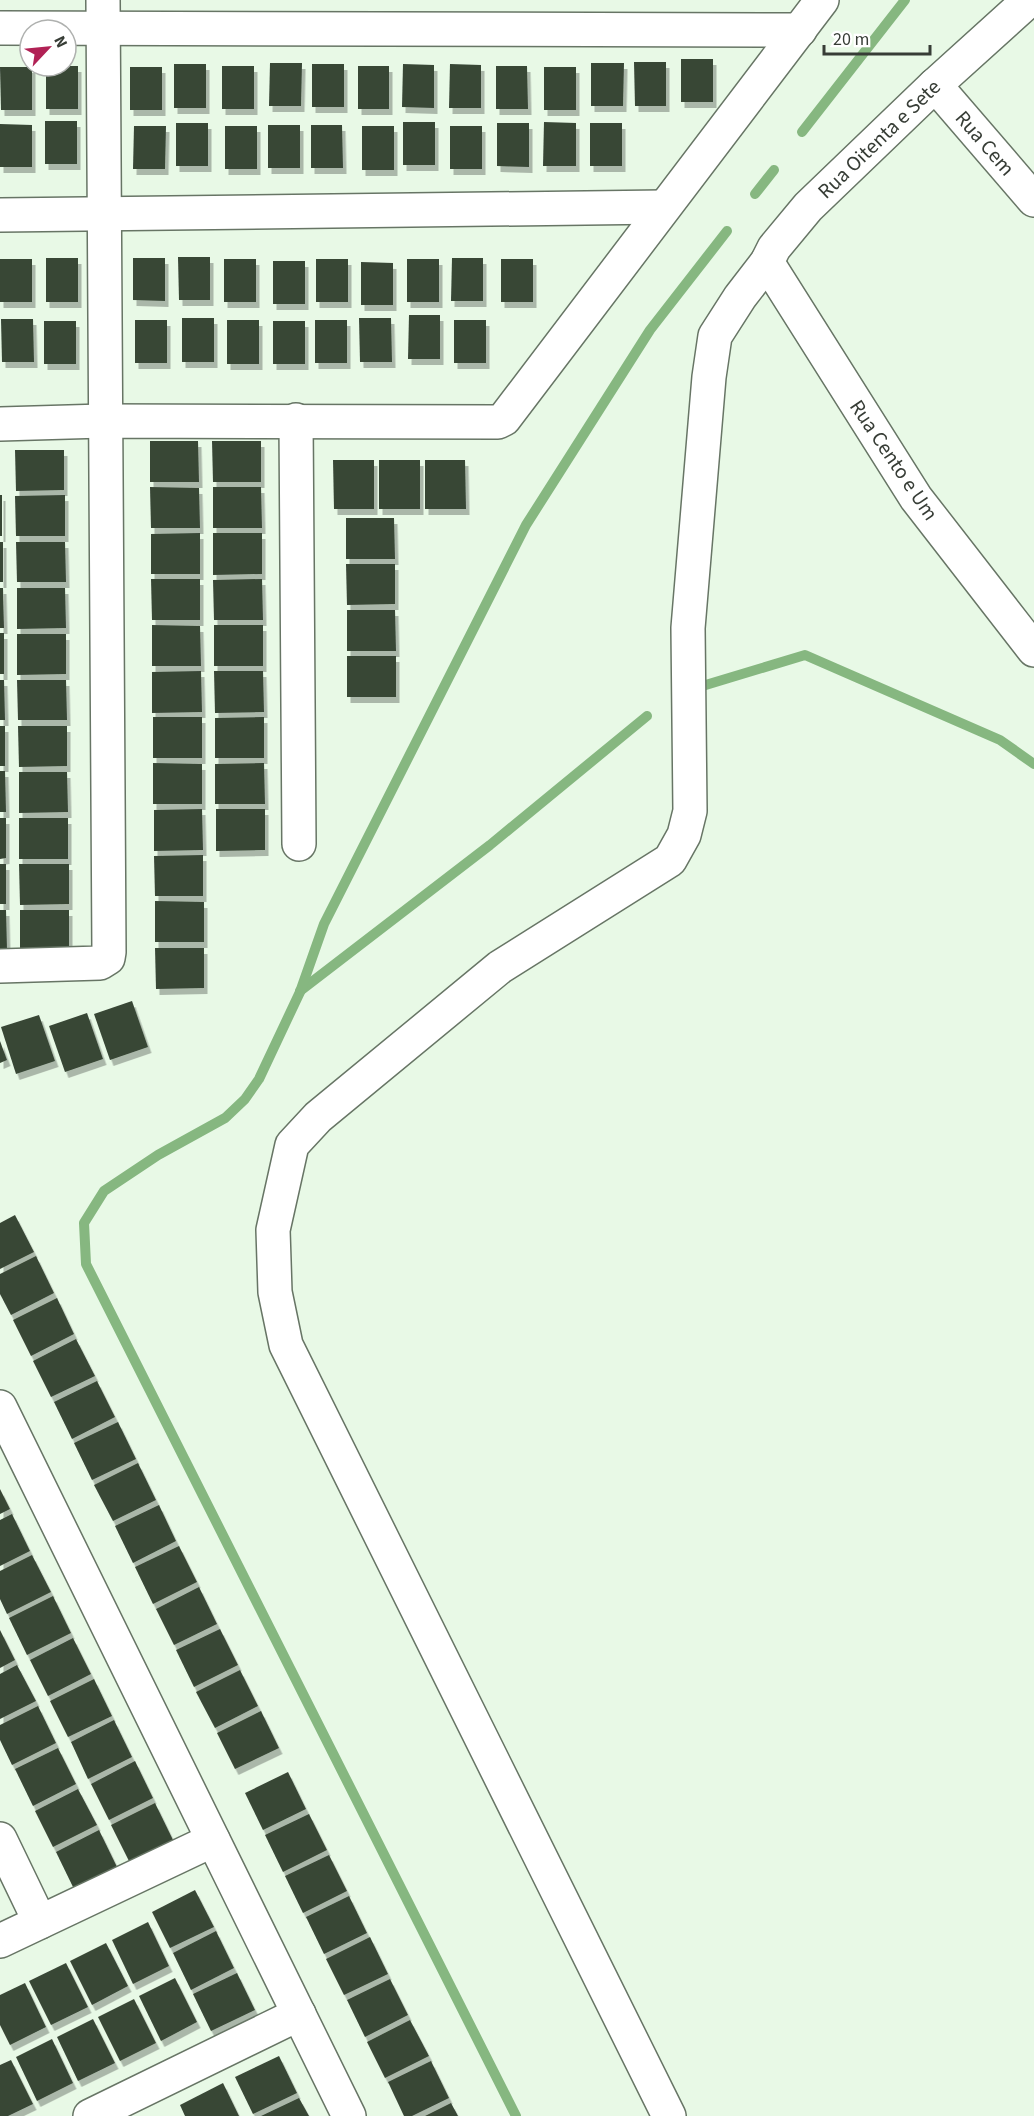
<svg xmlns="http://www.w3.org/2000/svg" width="1034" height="2116" viewBox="0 0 1034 2116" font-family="'Source Sans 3',sans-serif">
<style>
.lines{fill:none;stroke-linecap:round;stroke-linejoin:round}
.stream{stroke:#86b780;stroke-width:10}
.building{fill:#384636;filter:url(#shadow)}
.minor-casing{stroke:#677565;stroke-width:36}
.minor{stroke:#fff;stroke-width:33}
.labels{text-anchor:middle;stroke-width:6;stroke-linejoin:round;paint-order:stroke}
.street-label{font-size:21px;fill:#373d36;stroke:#fff}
</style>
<defs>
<filter id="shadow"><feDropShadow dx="3.5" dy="6" stdDeviation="0" flood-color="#0004"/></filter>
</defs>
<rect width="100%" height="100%" fill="#e8f9e6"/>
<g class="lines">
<!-- stream -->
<g class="stream">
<polyline points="802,132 905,0"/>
<polyline points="755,194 774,170"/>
<polyline points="699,687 805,655 1000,740 1034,764"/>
<polyline points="300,991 490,845 647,716"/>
<polyline points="516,2116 86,1264 84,1223 104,1191 158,1155 225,1118 245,1099 259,1079 300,992 324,924 526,525 650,330 727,231"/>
</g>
</g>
<!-- building -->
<g class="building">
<rect x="681" y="59" width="32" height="43"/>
<polygon points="634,62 666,62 666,106 635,106"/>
<polygon points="270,63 302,63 301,106 269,106"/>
<polygon points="591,63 624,63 623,106 591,106"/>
<rect x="174" y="64" width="32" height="44"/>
<rect x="312" y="64" width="32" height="43"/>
<polygon points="403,64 434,65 434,108 402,107"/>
<polygon points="450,64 481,65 481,108 449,108"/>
<rect x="46" y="66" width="32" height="43"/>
<rect x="222" y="66" width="32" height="43"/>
<rect x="358" y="66" width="31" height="43"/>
<polygon points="496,66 527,66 528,109 496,109"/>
<polygon points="0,67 32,67 32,110 1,110"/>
<rect x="130" y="67" width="32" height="43"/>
<rect x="544" y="67" width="32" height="43"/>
<rect x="45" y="121" width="32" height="43"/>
<rect x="403" y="122" width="32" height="43"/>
<polygon points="544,122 576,123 576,166 543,166"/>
<rect x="176" y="123" width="32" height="43"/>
<polygon points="497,123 529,123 529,167 497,166"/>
<rect x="590" y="123" width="32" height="43"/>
<polygon points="0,124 32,125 32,167 0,167"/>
<rect x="268" y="125" width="32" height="43"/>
<polygon points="311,125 342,125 343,168 311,168"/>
<polygon points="134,126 166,126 165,169 133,169"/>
<rect x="225" y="126" width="32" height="43"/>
<rect x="362" y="126" width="32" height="44"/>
<rect x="450" y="126" width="32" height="43"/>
<polygon points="178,257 210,257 210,300 179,300"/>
<rect x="46" y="258" width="32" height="44"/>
<polygon points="133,258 165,258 165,301 133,300"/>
<polygon points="452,258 483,258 483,301 451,301"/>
<rect x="0" y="259" width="32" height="43"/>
<rect x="224" y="259" width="32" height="43"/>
<rect x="316" y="259" width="32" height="43"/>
<rect x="407" y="259" width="32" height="43"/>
<rect x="501" y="259" width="32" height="43"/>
<rect x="273" y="261" width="32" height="43"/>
<polygon points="361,262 393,263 393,305 361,305"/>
<polygon points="409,315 440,315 440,359 408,359"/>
<rect x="182" y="318" width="32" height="44"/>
<polygon points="359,318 391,318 392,362 360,362"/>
<polygon points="1,319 33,319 34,362 2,362"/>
<rect x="135" y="320" width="32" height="43"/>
<rect x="227" y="320" width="32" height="44"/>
<rect x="315" y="320" width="32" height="43"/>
<rect x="454" y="320" width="32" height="43"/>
<rect x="44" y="321" width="32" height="43"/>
<rect x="273" y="321" width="32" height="43"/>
<polygon points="150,441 198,441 199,482 150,482"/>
<polygon points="212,441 261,441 261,482 213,482"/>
<polygon points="15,450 64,450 64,490 16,491"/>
<polygon points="333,460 374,460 374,509 334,509"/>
<rect x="379" y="460" width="41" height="49"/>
<polygon points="425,460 465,460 466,509 425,509"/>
<polygon points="150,487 199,488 200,528 151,528"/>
<polygon points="213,487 261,487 262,528 213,528"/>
<rect x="0" y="495" width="2" height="41"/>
<polygon points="65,495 65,536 16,536 15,496"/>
<polygon points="346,518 394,518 395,559 346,559"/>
<polygon points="200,533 200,574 151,574 151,534"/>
<polygon points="213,533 262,533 262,574 213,575"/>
<rect x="0" y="542" width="3" height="40"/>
<polygon points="16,542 65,542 66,582 17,582"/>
<polygon points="346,564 395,564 395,604 347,605"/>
<polygon points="151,579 200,579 200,620 152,620"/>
<polygon points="262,579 263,620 214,620 213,580"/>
<polygon points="0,588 3,588 4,628 0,628"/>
<polygon points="17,588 65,588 66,628 17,629"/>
<polygon points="347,610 395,610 396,651 347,651"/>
<polygon points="152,625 200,626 201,666 152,666"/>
<rect x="214" y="625" width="49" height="41"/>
<rect x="0" y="633" width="4" height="41"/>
<polygon points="17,634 66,634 66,674 17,675"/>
<rect x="347" y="656" width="49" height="41"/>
<polygon points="201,671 202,712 152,713 152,672"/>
<polygon points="214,671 263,671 264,712 215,713"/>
<polygon points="0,680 4,680 5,720 0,720"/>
<polygon points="17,680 66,680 67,720 18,720"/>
<rect x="153" y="717" width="49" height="41"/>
<polygon points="264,717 264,758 215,758 215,718"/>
<rect x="0" y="726" width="5" height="40"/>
<polygon points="18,726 67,726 67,766 19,767"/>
<polygon points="153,763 202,764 202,804 153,804"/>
<polygon points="264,763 265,804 215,804 215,764"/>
<polygon points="0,771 5,771 6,812 0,812"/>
<polygon points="19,772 67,772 68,812 19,813"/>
<polygon points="202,809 203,850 154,851 154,810"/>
<polygon points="216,809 265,809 265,850 216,851"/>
<polygon points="0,818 6,818 6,858 0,859"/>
<rect x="19" y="818" width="49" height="41"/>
<polygon points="203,855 203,896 155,896 154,856"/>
<rect x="0" y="864" width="6" height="40"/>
<polygon points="19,864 69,864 69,904 20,905"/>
<polygon points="155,901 204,902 204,942 155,942"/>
<polygon points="0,910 6,910 7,950 0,950"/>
<polygon points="20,910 69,910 69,950 20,951"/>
<polygon points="155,948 204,948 204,988 156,989"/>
<polygon points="132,1001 148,1047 110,1060 94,1014"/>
<polygon points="87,1013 103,1059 65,1072 49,1026"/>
<polygon points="39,1015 55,1061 16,1074 1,1027"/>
<polygon points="0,1041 7,1060 0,1063"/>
<polygon points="15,1215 34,1252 0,1269 0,1223"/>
<polygon points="36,1256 54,1293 11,1315 0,1294 0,1274"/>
<polygon points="57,1298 74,1334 31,1356 13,1320"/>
<polygon points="76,1339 95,1376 51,1397 33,1361"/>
<polygon points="97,1381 115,1417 72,1439 54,1402"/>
<polygon points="118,1422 136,1459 92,1480 74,1443"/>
<polygon points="138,1463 156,1500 113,1521 94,1485"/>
<polygon points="0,1489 10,1509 0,1514"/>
<polygon points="159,1505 176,1541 133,1563 115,1526"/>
<polygon points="12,1514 30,1551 0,1566 0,1520"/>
<polygon points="179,1546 197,1582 153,1604 135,1567"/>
<polygon points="32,1555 51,1592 7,1614 0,1599 0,1571"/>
<polygon points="199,1587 217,1624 174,1645 156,1609"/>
<polygon points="53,1596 71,1633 27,1655 9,1618"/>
<polygon points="220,1629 238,1665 194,1687 176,1650"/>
<polygon points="0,1630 15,1660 0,1668"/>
<polygon points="73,1638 91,1674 48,1696 30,1660"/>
<polygon points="17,1665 36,1701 0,1719 0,1674"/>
<polygon points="240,1670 258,1706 215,1728 196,1692"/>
<polygon points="94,1679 112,1716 68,1737 50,1701"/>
<polygon points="38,1706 56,1743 12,1765 0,1740 0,1725"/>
<polygon points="261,1711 279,1748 235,1769 217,1733"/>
<polygon points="114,1720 132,1757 88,1779 71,1742"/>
<polygon points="58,1748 76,1784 33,1806 15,1769"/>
<polygon points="135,1761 153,1798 109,1820 91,1784"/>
<polygon points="288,1772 306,1809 263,1830 245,1793"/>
<polygon points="78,1789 97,1825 53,1847 35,1811"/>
<polygon points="155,1803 173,1840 129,1861 111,1825"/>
<polygon points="309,1814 327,1850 283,1872 265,1835"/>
<polygon points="99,1830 117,1867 74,1889 56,1852"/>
<polygon points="329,1855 347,1891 303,1913 285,1876"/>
<polygon points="195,1890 214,1927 170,1948 152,1912"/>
<polygon points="349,1896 367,1933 324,1954 306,1917"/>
<polygon points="148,1922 169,1966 133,1984 112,1940"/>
<polygon points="216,1931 234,1968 191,1990 173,1953"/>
<polygon points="370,1937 388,1974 344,1995 326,1959"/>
<polygon points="106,1943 128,1986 92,2005 70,1961"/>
<polygon points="66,1963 88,2007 51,2025 29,1981"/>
<polygon points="237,1973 255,2010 211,2031 193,1994"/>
<polygon points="175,1978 197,2022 161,2041 139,1996"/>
<polygon points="390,1979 408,2015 365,2037 347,2000"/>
<polygon points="25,1983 46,2027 10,2045 0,2025 0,1995"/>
<polygon points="134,1999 156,2043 120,2061 98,2017"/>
<polygon points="93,2019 115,2063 78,2081 57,2037"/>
<polygon points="410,2020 429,2056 385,2078 367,2042"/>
<polygon points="52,2039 73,2083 37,2101 16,2057"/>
<polygon points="279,2056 297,2093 253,2114 235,2077"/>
<polygon points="11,2060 33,2104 8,2116 0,2116 0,2065"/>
<polygon points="431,2061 449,2098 412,2116 404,2116 388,2082"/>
<polygon points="223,2083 239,2116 185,2116 180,2105"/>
<polygon points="299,2098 309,2116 261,2116"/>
<polygon points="451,2103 458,2116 425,2116"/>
</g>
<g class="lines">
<!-- minor casing -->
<g class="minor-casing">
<g id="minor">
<polyline points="0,28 800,30"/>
<polyline points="935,85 1034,200"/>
<polyline points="0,215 664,207"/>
<polyline points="767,262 916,498 1034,650"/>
<polyline points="296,420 299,844"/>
<polyline points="0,424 103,421 498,422 504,419 822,0"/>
<polyline points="0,966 100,963 108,958 109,952 103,0"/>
<polyline points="0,1407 349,2116"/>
<polyline points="0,1839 40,1922"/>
<polyline points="0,1941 213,1840"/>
<polyline points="90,2116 299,2014"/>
<polyline points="669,2116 286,1345 275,1292 273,1230 292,1145 318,1117 500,967 670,860 684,835 690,811 688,628 709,377 715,336 740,297 767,262 774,248 808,207 935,85 1029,0"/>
</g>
</g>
<!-- minor -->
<use href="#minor" class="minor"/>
</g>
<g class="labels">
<!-- street labels -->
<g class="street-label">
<text transform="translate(879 139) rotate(-44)" y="7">Rua Oitenta e Sete</text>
<text transform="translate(985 143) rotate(49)" y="7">Rua Cem</text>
<text transform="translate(894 460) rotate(56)" y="7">Rua Cento e Um</text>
</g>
</g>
<!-- north arrow -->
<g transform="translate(48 48) rotate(64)"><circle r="28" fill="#ffffff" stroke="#afb1af" stroke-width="1.5"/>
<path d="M0-4.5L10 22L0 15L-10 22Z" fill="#b12155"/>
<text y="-9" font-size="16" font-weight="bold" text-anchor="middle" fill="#373d36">N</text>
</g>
<!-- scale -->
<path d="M824 45v9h106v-9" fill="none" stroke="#373d36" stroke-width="3"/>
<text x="833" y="45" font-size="18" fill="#373d36" stroke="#ffffff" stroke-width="4.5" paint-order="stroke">20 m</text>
</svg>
